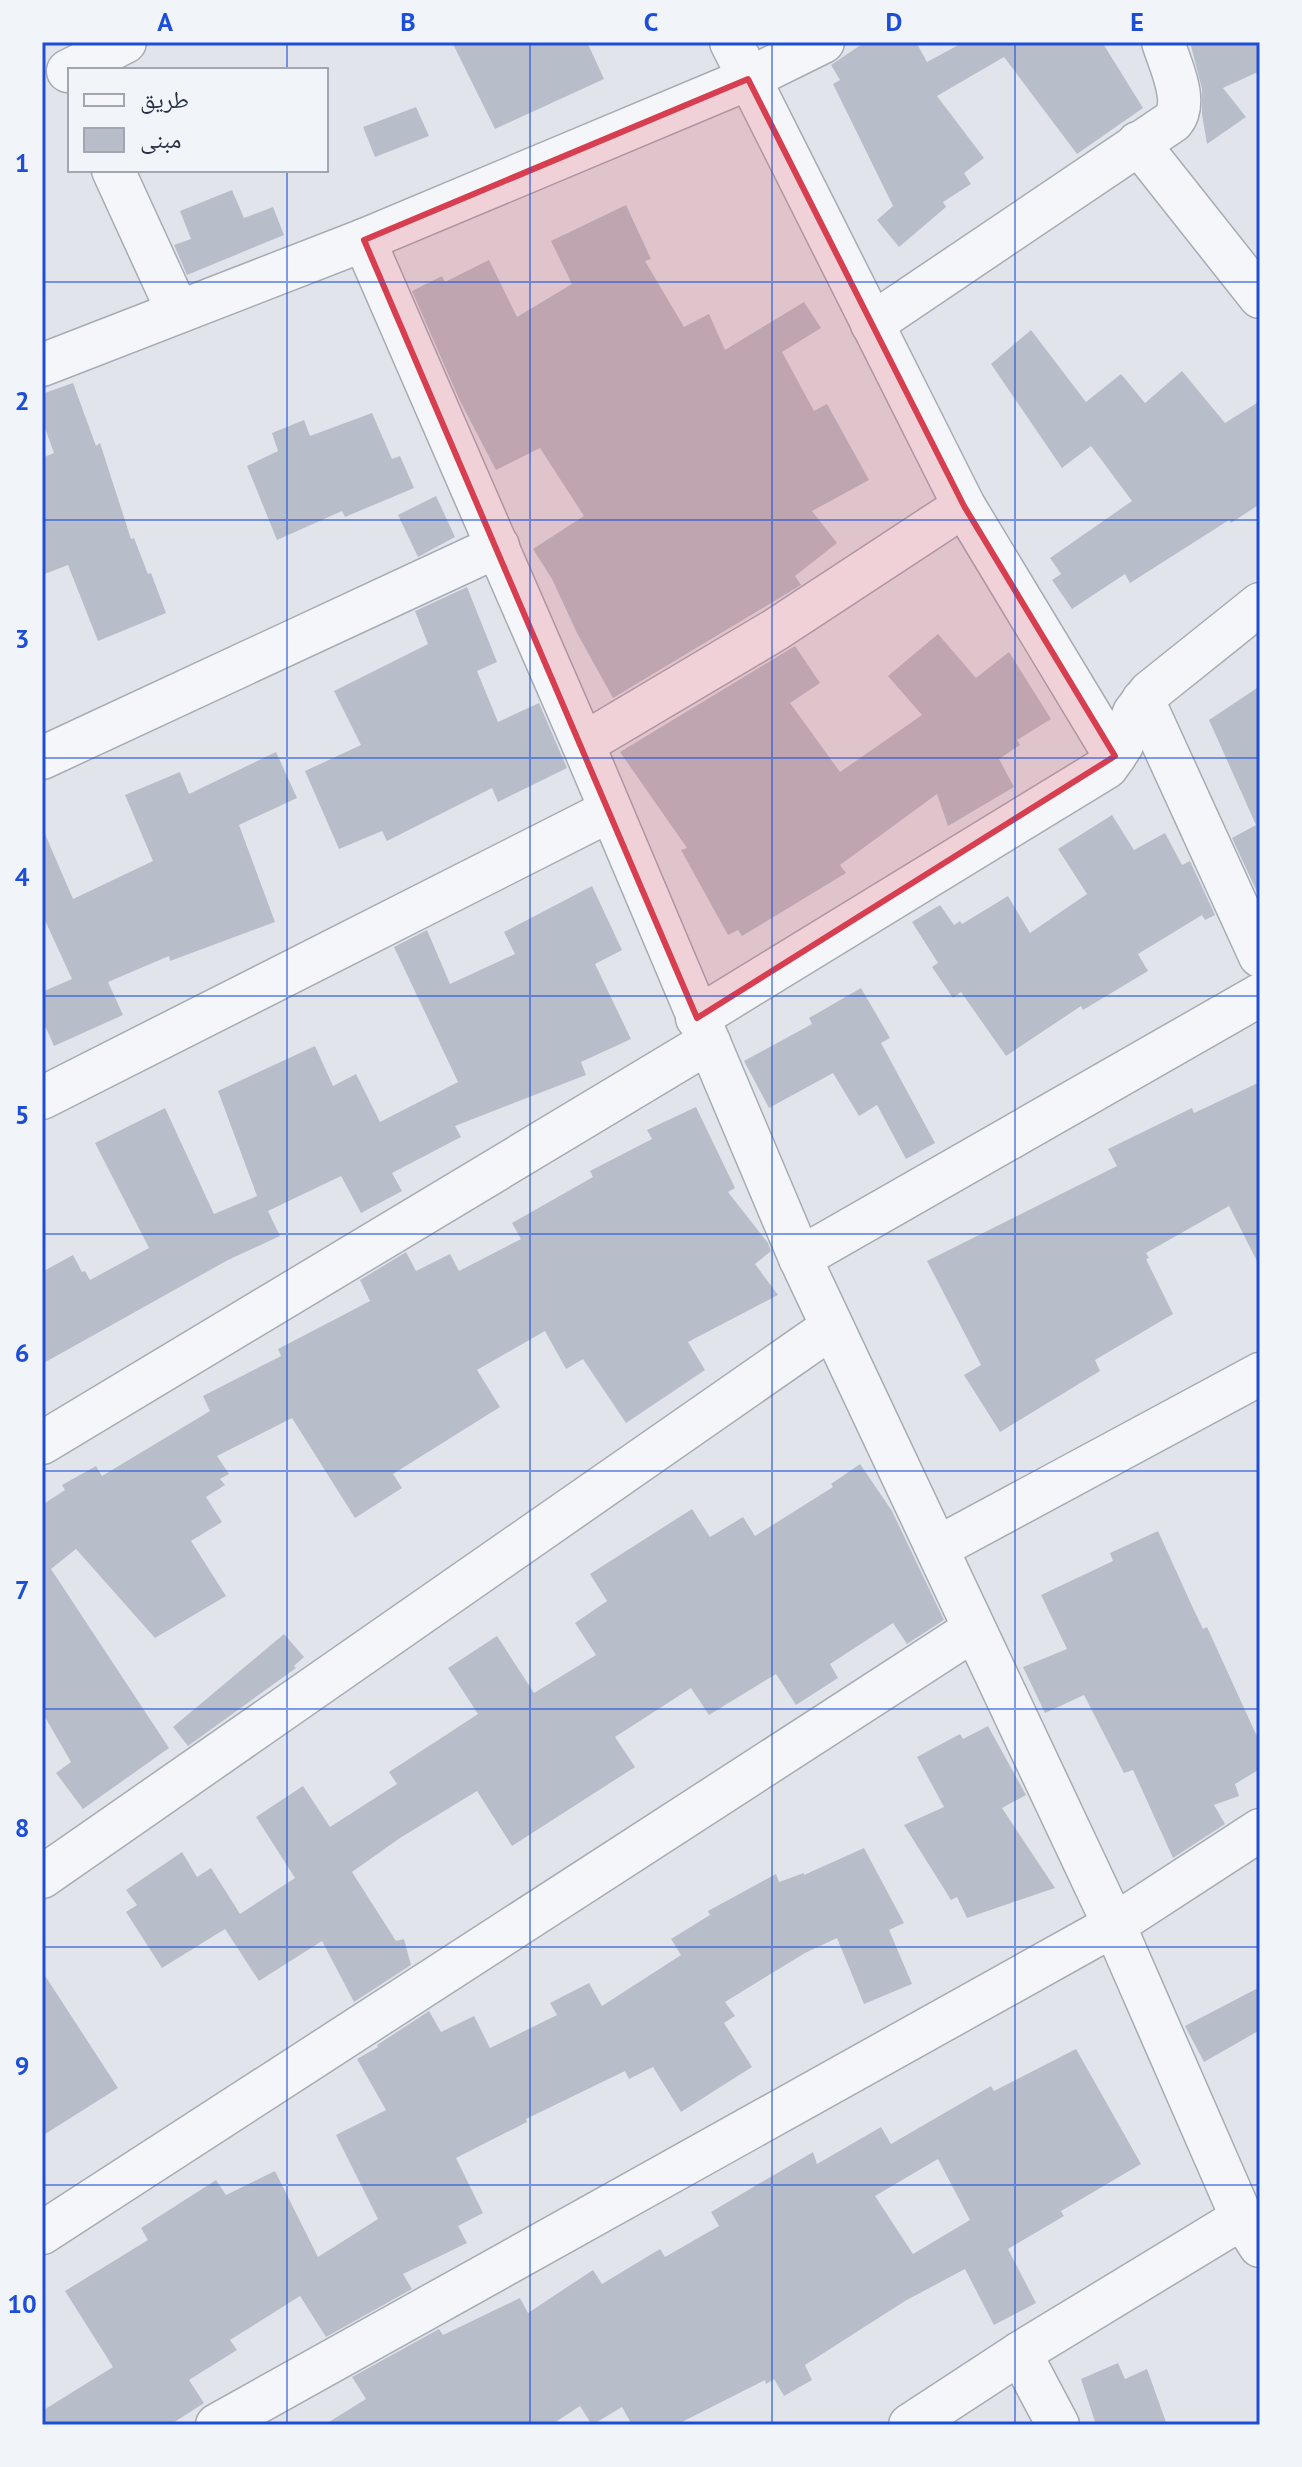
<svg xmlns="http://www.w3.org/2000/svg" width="1302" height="2467" viewBox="0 0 1302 2467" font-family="'PT Sans','Noto Naskh Arabic',sans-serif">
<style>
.building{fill:#b8bec9;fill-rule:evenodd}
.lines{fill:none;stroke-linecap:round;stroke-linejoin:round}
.street-casing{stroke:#a6abb6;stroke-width:45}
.street{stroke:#f5f6f9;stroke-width:42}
.marked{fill:#d73f50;fill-opacity:0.2;stroke:#d73f50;stroke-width:6;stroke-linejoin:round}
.grid{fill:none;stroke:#1d4ed8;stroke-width:2;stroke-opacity:0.55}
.neatline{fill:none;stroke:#1d4ed8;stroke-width:3}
.grid-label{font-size:26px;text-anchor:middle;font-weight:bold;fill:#1d4ed8}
</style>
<rect width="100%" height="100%" fill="#e1e5eb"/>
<!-- building -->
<g class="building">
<polygon points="452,42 587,42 604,79 495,129"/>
<polygon points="865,42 916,42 927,62 964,42 1102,42 1143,108 1077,154 1004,57 937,96 984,158 964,173 971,184 943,202 946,207 899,247 877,220 893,206 833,84 840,80 831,65"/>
<polygon points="1190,42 1260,42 1260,71 1223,88 1246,117 1207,144 1202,114 1202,89"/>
<polygon points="416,107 429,136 375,157 363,127"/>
<polygon points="232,190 244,218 273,207 284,235 187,275 174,245 191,239 180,211"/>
<polygon points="626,205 651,259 645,261 684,327 709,314 725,350 804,302 821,328 782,352 814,411 827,404 869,480 812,511 837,543 795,576 801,585 613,698 577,633 552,579 533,549 584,516 540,448 496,470 460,401 412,291 442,276 445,282 489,260 517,317 572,284 551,241"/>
<polygon points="1031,330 1086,402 1121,374 1145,403 1182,371 1225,423 1260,401 1260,504 1231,523 1229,520 1130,583 1125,574 1072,609 1052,580 1061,574 1050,558 1132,501 1091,446 1062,468 991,364"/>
<polygon points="73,383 96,446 100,443 131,539 134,538 148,574 151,573 166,613 98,641 68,565 42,575 42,458 54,453 42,420 42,394"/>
<polygon points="372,413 392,459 400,456 414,488 345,517 342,511 277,540 247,466 278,451 272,433 304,420 310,436"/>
<polygon points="436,496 455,537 418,557 398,515"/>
<polygon points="467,587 497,662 477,671 498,722 539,703 567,768 498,802 492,788 387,841 382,831 339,849 305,771 361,745 334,691 428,644 415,611"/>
<polygon points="938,634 976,678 1009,652 1051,719 1017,740 1020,745 999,759 1014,787 948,826 937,794 840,865 846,873 742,936 738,930 728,935 681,850 687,848 620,752 795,646 820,683 790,703 840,772 922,715 888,676"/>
<polygon points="1260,686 1260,894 1258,894 1232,838 1256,825 1209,720"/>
<polygon points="276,752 297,798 239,825 275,922 170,961 169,956 108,982 123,1015 54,1046 42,1019 42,992 72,979 42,914 42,827 73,899 153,861 125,795 180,772 189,794"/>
<polygon points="1112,815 1134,850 1165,833 1182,865 1190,861 1215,915 1205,920 1202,915 1138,954 1148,971 1083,1010 1081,1006 1006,1056 961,992 953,998 932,967 938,963 912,922 940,905 954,925 960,921 962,924 1008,896 1030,933 1087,894 1058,849"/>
<polygon points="592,886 622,950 595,964 631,1039 581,1062 586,1075 455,1126 461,1137 392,1173 402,1191 361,1213 341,1176 268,1211 280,1236 228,1260 42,1364 42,1272 73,1255 82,1272 85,1271 90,1280 149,1248 95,1143 165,1108 214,1214 257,1196 218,1091 315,1046 333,1086 356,1074 380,1122 458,1082 394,947 427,930 450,984 515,954 504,932"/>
<polygon points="861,988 890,1038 881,1043 935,1143 906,1159 877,1105 859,1116 833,1073 769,1108 744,1061 812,1024 809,1018"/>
<polygon points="1260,1082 1260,1267 1229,1206 1146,1253 1149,1258 1146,1259 1173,1314 1095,1360 1100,1371 1000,1432 964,1375 981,1365 927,1261 1117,1166 1108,1149 1192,1108 1194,1113"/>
<polygon points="696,1107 735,1188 728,1192 768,1243 771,1251 755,1264 778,1295 688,1342 705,1370 626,1423 583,1359 566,1369 545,1331 477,1370 500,1407 393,1474 402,1488 355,1518 292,1418 217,1456 229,1474 220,1479 225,1485 206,1497 222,1522 191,1541 226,1596 155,1638 76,1549 51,1569 169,1748 83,1809 56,1773 71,1762 42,1712 42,1505 65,1490 62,1485 96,1466 102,1476 210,1411 203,1396 281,1356 278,1349 370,1301 360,1280 406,1252 416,1271 450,1254 459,1271 521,1239 512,1223 593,1177 590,1171 652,1139 647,1130"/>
<polygon points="860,1464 892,1511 944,1620 907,1644 893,1623 830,1664 838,1678 796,1705 776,1674 709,1715 691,1688 615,1737 635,1767 512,1846 477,1791 400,1838 352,1872 396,1941 404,1939 411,1965 354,2002 322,1941 259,1981 225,1929 162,1968 126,1912 137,1905 126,1890 182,1852 197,1877 211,1868 240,1914 295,1878 256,1817 303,1786 330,1827 397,1784 389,1772 478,1714 448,1668 497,1636 534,1693 596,1655 575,1623 607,1601 590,1574 692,1509 710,1537 743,1517 755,1536 833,1487 831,1484"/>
<polygon points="1158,1531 1192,1606 1203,1629 1207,1627 1260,1743 1260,1769 1235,1784 1239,1796 1214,1805 1225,1824 1173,1858 1133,1770 1124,1773 1084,1695 1045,1713 1023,1667 1067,1649 1041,1595 1113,1561 1110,1553"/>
<polygon points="284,1634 304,1657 294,1666 296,1668 188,1746 173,1727"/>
<polygon points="988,1726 1026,1795 1002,1808 1055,1888 967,1918 957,1897 951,1900 904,1825 944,1807 917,1757 960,1734 963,1739"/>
<polygon points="864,1848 904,1923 889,1930 912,1984 864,2004 837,1938 805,1953 725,2002 735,2016 724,2023 752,2067 681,2112 653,2067 629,2079 625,2071 526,2119 527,2122 456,2158 483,2213 458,2226 467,2243 403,2274 412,2289 326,2337 300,2296 230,2340 237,2350 189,2380 204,2403 170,2425 42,2425 42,2411 113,2367 65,2291 148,2240 141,2228 216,2180 226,2195 275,2171 318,2257 378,2219 336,2135 386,2110 357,2059 378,2047 377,2045 429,2011 441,2032 474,2016 490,2048 557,2015 550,2003 589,1983 602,2006 681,1955 671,1939 710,1915 708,1911 776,1874 779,1882 804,1873 804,1875"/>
<polygon points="42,1971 118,2088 42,2136"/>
<polygon points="1260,1987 1260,2030 1204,2062 1185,2026"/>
<path d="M1076 2049 1141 2164 1061 2211 1064 2216 1008 2249 1036 2303 994 2325 965 2269 905 2301 805 2365 812 2380 784 2396 774 2379 766 2384 765 2380 676 2425H632L622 2407 592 2425 580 2406 551 2425H324L366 2399 352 2377 439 2329 443 2335 520 2298 528 2313 593 2270 602 2284 660 2249 665 2257 719 2226 711 2212 813 2152 817 2164 881 2127 891 2144 991 2086 994 2091ZM938 2159 970 2220 913 2254 875 2196Z"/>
<polygon points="1118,2363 1125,2379 1147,2369 1167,2425 1096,2425 1081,2379"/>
</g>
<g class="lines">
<!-- street casing -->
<g class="street-casing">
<g id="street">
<polyline points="731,42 964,506 1115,756"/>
<polyline points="68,71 125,42"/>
<polyline points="1138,143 1260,297"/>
<polyline points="113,170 178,312"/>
<polyline points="364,240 583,744 800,1258 1114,1925 1242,2218 1260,2246"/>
<path d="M872 324 1173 121C1189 101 1170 65 1163 42"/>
<polyline points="42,365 364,240 748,79 823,42"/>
<polyline points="1143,700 1260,956"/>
<polyline points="583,744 775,630 964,506"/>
<polyline points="42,758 498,546"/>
<polyline points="697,1018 1107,767 1122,745 1134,713 1150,692 1260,604"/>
<polyline points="42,1098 609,811"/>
<polyline points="800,1258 1260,995"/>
<polyline points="42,1443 709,1042"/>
<polyline points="937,1548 1260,1374"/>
<polyline points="42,1877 832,1327"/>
<polyline points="42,2233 973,1630"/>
<polyline points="1020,2353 1058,2425"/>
<polyline points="217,2425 1114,1925 1260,1830"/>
<polyline points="910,2425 1020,2353 1242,2218"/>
</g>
</g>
<!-- street -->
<use href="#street" class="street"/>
</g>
<!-- marked area -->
<path class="marked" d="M748 79 964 506 1115 756 697 1018 364 240Z"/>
<!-- grid -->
<path class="grid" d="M287 42V70M530 42V2425M772 42V2425M1015 42V2425M287 170V2425M42 282H1260M42 520H1260M42 758H1260M42 996H1260M42 1234H1260M42 1471H1260M42 1709H1260M42 1947H1260M42 2185H1260"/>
<!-- border -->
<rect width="1302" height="2467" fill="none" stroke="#f1f4f8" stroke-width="88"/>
<!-- legend -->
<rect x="68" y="68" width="260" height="104" fill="#f1f4f8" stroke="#a1a6b0" stroke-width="2"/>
<rect x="84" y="94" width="40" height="12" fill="#f5f6f9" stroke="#a1a6b0" stroke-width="2"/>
<text x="140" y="108" font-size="24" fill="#283144">طريق</text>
<rect x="84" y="128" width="40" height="24" fill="#b8bec9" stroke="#a1a6b0" stroke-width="2"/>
<text x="140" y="148" font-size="24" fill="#283144">مبنى</text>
<rect x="44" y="44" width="1214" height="2379" class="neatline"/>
<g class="grid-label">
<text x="165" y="31">A</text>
<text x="408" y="31">B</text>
<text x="651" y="31">C</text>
<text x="894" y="31">D</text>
<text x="1137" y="31">E</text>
<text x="22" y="172">1</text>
<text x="22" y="410">2</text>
<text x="22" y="648">3</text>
<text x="22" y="886">4</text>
<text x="22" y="1124">5</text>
<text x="22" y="1362">6</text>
<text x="22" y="1599">7</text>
<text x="22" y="1837">8</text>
<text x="22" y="2075">9</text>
<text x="22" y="2313">10</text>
</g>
</svg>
